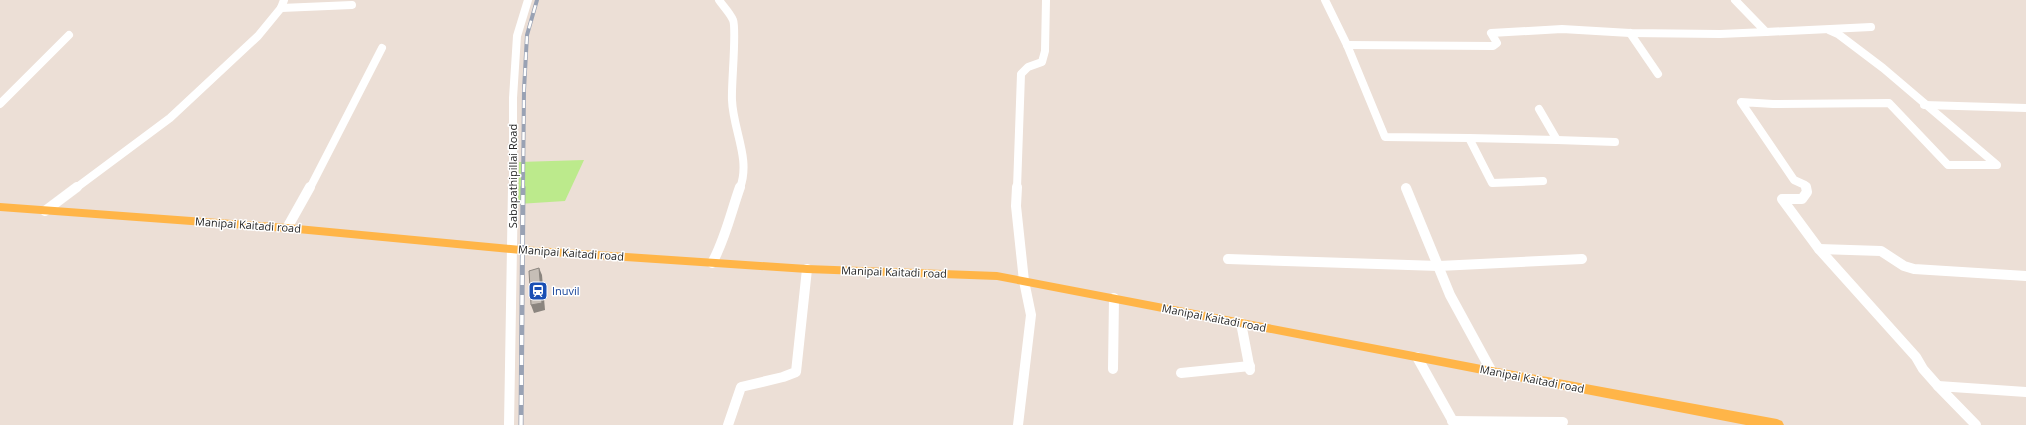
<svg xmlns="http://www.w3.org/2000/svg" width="2026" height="425" viewBox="0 0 2026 425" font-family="'Open Sans',sans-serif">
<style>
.green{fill:#bcea8c}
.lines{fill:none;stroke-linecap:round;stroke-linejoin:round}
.minor-far1{stroke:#fff;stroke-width:8}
.minor{stroke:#fff;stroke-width:10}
.major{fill:#ffb548;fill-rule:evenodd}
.rail-far1-casing{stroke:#99a2b4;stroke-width:4}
.rail-casing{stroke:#99a2b4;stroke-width:5}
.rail-far1{stroke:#fff;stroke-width:2.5;stroke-dasharray:8;stroke-linecap:butt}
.rail{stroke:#fff;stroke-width:3.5;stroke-dasharray:10;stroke-linecap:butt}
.shaded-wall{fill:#8b857f}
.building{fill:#c6beb6;stroke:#8b857f}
.labels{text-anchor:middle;stroke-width:3;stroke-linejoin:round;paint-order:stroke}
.street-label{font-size:11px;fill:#272727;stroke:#fff}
.transit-label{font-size:11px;fill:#164399;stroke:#fff;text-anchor:start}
</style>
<rect width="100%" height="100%" fill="#ecdfd6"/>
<!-- green -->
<polygon class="green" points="584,160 565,201 518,204 519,162"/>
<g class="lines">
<!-- minor-far1 -->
<g class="minor-far1">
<path d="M719 0C723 6 730 13 733 20 737 29 731 86 732 100 733 130 751 159 740 188"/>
<polyline points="1325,0 1347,45 1385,137 1469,138 1492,183 1543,181"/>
<polyline points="281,8 352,5"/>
<polyline points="1766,32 1871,27"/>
<polyline points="1630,33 1658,74"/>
<polyline points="1347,45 1493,46 1497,43 1491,33 1562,29 1630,33 1720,34 1766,32 1735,0"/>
<polyline points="0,104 69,35"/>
<polyline points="1924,105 2026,108"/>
<polyline points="1469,138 1557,140 1539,109"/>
<polyline points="1557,140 1615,142"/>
<polyline points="76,188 170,118 258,36 281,8 284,0"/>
<polyline points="310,188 382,48"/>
<polyline points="513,188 513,98 517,36 528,0"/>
<polyline points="1017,188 1021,74 1028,67 1042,62 1045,51 1046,0"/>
<polyline points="1806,188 1805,185 1794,180 1741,102 1773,104 1889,103 1948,165 1997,165 1883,68 1838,34 1829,30"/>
</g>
<!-- minor -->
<g class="minor">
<polyline points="1017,187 1016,206 1024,281 1031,315 1018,425"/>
<polyline points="1806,187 1807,192 1802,199 1782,199 1819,249 1916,357 1923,369 1938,386"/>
<polyline points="1406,188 1450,295 1492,372"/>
<polyline points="45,211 77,187"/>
<polyline points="287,228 310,187"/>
<polyline points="1819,249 1881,251 1904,266 1914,269 2026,276"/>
<polyline points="1228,259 1439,266 1582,259"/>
<path d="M712 263C725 240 731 212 740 187"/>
<polyline points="1241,323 1250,370"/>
<polyline points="1417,357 1455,425"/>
<polyline points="1113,369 1114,298"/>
<polyline points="1181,373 1250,366"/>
<polyline points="1452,421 1563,422"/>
<polyline points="509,425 513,187"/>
<polyline points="728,425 741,387 783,377 796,372 807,269"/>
<polyline points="1976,425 1938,386 2026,392"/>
</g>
<!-- major -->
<polygon class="major" points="0,203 287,224 521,246 807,265 997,272 1492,367 1777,419 1782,421 1784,425 1746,425 997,280 807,273 521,254 287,232 0,211"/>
<!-- rail-far1 casing -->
<g class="rail-far1-casing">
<polyline id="rail-far1" points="523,188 524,90 527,35 537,0"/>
</g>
<!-- rail casing -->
<g class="rail-casing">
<polyline id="rail" points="521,425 523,187"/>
</g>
<!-- rail-far1 -->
<use href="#rail-far1" class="rail-far1"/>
<!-- rail -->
<use href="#rail" class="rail"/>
</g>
<!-- shaded-wall -->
<polygon class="shaded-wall" points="539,268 542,275 545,310 534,313 531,305"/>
<!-- building -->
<polygon class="building" points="539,268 542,303 531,305 529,271"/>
<!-- icons -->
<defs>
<g id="station-square" transform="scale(1)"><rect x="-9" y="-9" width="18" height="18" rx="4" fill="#1a4fb4" stroke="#fff"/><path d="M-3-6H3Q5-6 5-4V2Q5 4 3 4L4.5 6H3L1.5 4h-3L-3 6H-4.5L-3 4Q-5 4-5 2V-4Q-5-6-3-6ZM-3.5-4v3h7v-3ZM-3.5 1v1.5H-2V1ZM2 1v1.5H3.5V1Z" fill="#fff"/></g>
</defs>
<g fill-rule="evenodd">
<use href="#station-square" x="538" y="291"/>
</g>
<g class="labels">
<!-- street labels -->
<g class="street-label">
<text transform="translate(513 176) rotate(-90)" y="4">Sabapathipillai Road</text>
<text transform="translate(248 225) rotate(4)" y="4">Manipai Kaitadi road</text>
<text transform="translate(571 253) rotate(4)" y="4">Manipai Kaitadi road</text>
<text transform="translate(894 272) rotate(2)" y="4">Manipai Kaitadi road</text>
<text transform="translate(1214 318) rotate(11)" y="4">Manipai Kaitadi road</text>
<text transform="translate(1532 379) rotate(11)" y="4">Manipai Kaitadi road</text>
</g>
<!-- transit labels -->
<g class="transit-label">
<text x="552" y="295">Inuvil</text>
</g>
</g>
</svg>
